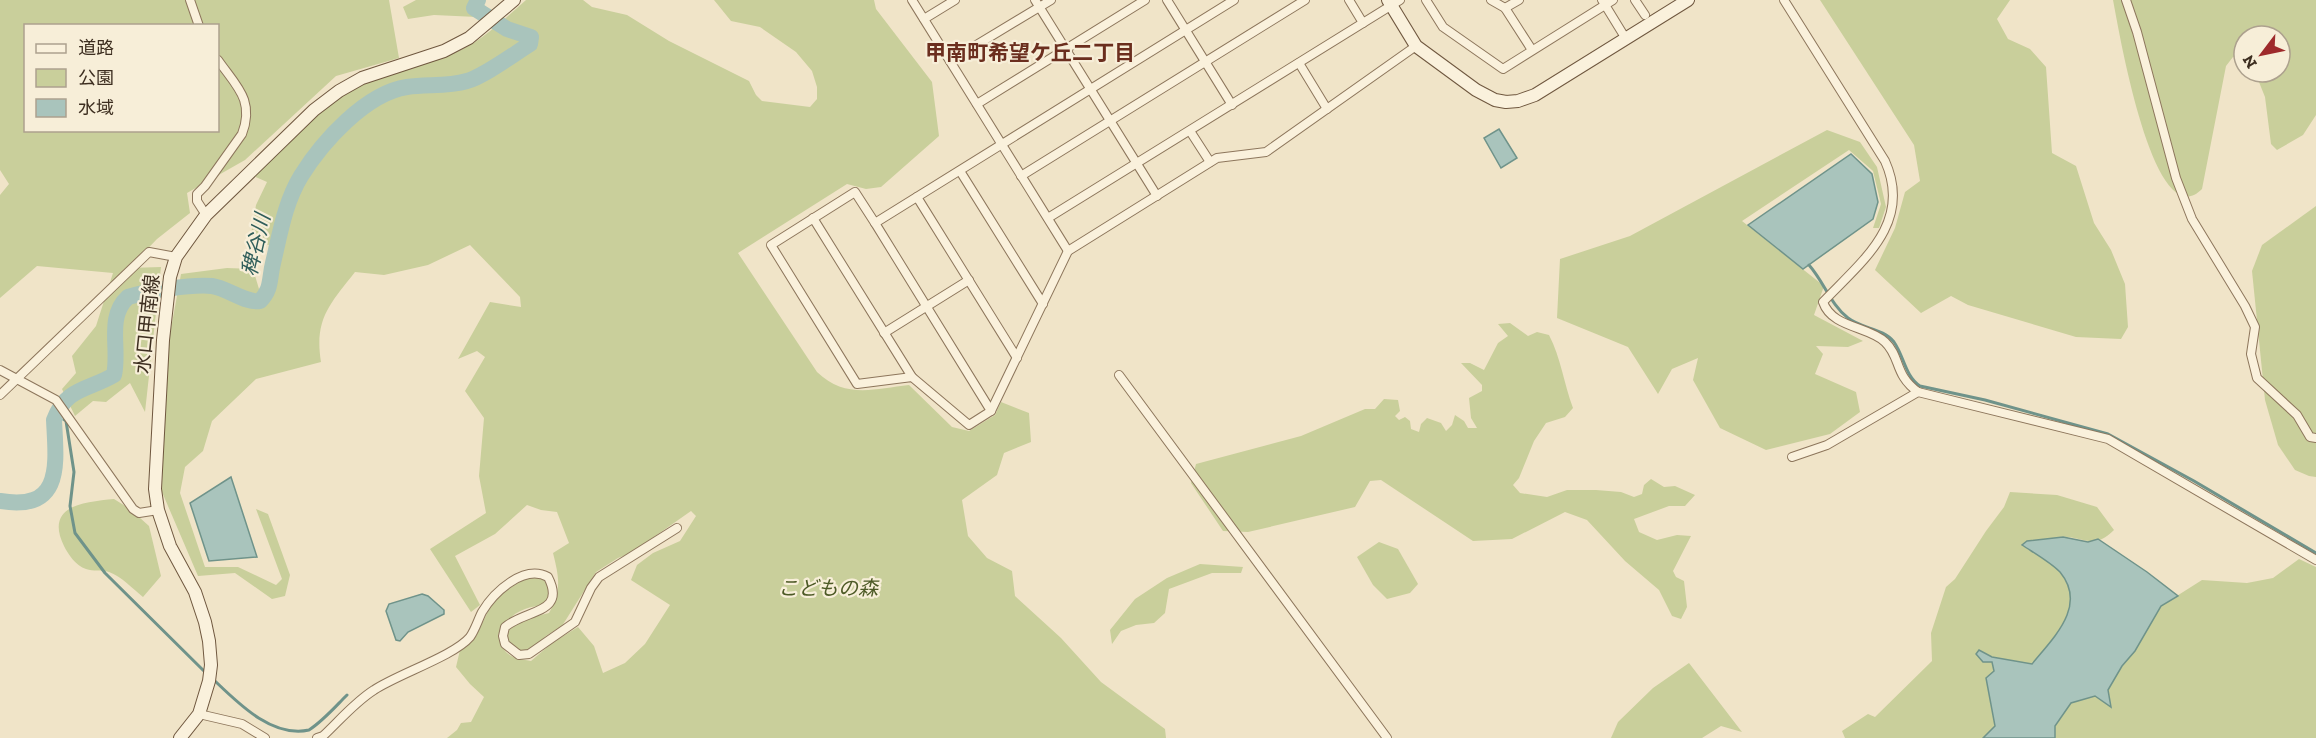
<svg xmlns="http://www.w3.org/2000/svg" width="2316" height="738" viewBox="0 0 2316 738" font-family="'Zilla Slab','Noto Sans JP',serif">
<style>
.green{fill:#c9cf9b;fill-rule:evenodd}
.water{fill:#a9c4bc;stroke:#6f938a;stroke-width:1.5}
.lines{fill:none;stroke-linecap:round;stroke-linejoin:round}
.stream{stroke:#6f938a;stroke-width:3}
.river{stroke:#a9c4bc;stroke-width:16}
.street-casing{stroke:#8d765c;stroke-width:10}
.secondary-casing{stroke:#6f573f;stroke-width:14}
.street{stroke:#faf1dc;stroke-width:8}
.secondary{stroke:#faf1dc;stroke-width:12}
.labels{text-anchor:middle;stroke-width:4.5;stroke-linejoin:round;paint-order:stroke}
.street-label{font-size:20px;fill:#3d2e20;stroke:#f7eed8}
.park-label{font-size:20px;font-style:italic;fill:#4d5a26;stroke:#f7eed8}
.neighbourhood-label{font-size:21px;font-weight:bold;fill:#6b2e1e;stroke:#f7eed8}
.water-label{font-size:21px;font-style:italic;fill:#2f5d5a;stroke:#f7eed8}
</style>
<rect width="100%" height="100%" fill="#f0e4c8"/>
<!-- green -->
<g class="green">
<path d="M0 0H389L399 58 336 76 245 160 187 193 190 213 157 239 129 268 161 267 145 412 130 383 106 402 93 401 75 416 62 389 76 373 72 356 96 326 113 273 37 266 0 298V195L9 184 0 170ZM26 26H218V130H26Z"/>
<polygon points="416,0 482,0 487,11 477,17 434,15 408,19 403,7"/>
<path d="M526 0H583L592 7 627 15 669 41 749 81 756 95 762 101 810 107 817 99V87L812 71 796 52 760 27 731 21 714 0H874L876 9 932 82 939 136 881 187 866 189 847 184 738 253 817 372C845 399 874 389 909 385L952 427 969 431 995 415 1001 402 1029 413 1031 442 1004 453 997 475 962 500 968 536 987 558 1012 571 1015 596 1061 638 1101 682 1165 729 1166 738H447L457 730 461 723 471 722 484 697 470 684 456 667 460 650 476 636 491 605 504 592 530 575 540 577 547 583 550 597C538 609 539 604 525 609 511 614 504 624 498 635 504 656 511 658 531 661L552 643 578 627 594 646 603 673 625 663 645 644 670 605 631 580 637 565 653 553 680 541 696 516 691 511 631 553 618 558 596 572 562 626 546 636 533 649 522 653 512 648 507 635 513 622 549 613C562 590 559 577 553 553L569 543 557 512 541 510 527 505 495 534 455 556 480 605 471 612 430 549 486 513 479 476 484 418 465 391 485 357 477 351 458 359 490 302 521 307 520 297 470 245 428 265 384 275 355 272C330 304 314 319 321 362L256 379 212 421 203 451 185 467 180 493 205 567H238L276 585 282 579 256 509 268 514 290 575 285 596 272 599 235 573 198 576 162 492 165 361 181 274 227 268 253 269 259 289 266 286 269 245 250 240 256 205 267 182 251 175C281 148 318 107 353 89 384 72 420 68 452 54 480 43 503 20 526 0Z"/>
<polygon points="1820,0 2010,0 1997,19 2008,39 2030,49 2046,67 2052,153 2076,166 2094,223 2111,250 2125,284 2128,327 2121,339 2076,337 1968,305 1951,296 1921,313 1875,270 1895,228 1905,192 1920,181 1914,145"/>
<path d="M2113 0H2316V115L2303 135 2277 150 2271 144 2265 97 2255 72H2280V36H2244V56L2233 57 2226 66 2202 189C2153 239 2118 25 2113 0Z"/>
<polygon points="1827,130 1860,142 1877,167 1886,207 1879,228 1873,228 1881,204 1873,171 1849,150 1742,221 1824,286 1814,315 1863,341 1848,347 1816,346 1823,354 1815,374 1856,392 1860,412 1830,434 1766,450 1720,428 1693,380 1698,358 1672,369 1658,394 1628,347 1557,318 1560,259 1630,236"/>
<polygon points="2316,206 2316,477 2309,476 2295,470 2278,445 2265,400 2252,271 2262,245"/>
<path d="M1510 323 1528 336 1537 332 1549 335C1561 358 1564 384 1573 408L1565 417 1546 423 1534 441 1519 478 1513 485 1520 493 1547 497 1567 490H1596L1621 492 1634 497 1642 494 1644 485 1651 479 1664 487 1675 486 1695 495 1685 506H1669L1634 519 1639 532 1657 540 1677 535 1691 536 1673 571 1676 577 1684 581 1687 607 1681 619 1672 616 1659 590 1625 561 1587 520 1565 512 1512 539 1473 541 1381 480 1370 481 1355 507 1248 532 1223 531 1191 483 1196 464 1301 436 1365 409H1375L1384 399 1398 400 1400 411 1395 416 1399 420 1405 417 1410 421 1411 429 1419 432 1421 424 1427 418 1441 423 1446 431 1452 425 1455 415 1464 421 1468 428H1477L1471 418 1469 398 1482 391V385L1461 363H1470L1484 370 1498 343 1508 336 1498 324Z"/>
<path d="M2010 492 2057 495 2097 507 2114 530C2092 552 2082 535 2060 537 2048 539 2035 542 2022 544 2033 554 2050 561 2060 572 2089 606 2053 638 2032 664L1992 657 1979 650 1992 662 1994 671 1986 678 1995 727 1983 738H1845L1842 731 1868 714 1875 717 1932 661 1931 633 1946 587 1955 579 1986 531 2004 507Z"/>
<path d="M114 499 130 509 149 526 161 576 143 597C133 589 121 576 109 572 102 569 93 572 86 569 76 566 68 554 64 546 44 505 85 502 114 499Z"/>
<polygon points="1379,542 1398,549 1418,584 1410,593 1387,599 1373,585 1357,557"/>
<polygon points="2299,559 2316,567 2316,738 2055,738 2055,726 2071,703 2095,696 2110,706 2108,690 2122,666 2135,651 2161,606 2202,580 2247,583 2273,578"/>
<polygon points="1200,564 1243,567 1241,573 1212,573 1169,589 1165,613 1154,623 1136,625 1121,631 1112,644 1110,630 1135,599 1167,578"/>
<polygon points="1689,663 1742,732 1721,726 1702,738 1611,738 1618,722 1653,688"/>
</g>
<!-- water -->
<g class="water">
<polygon points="1499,129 1517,158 1501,168 1484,138"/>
<polygon points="1851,154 1872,174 1878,202 1873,219 1803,269 1748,225"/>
<polygon points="231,477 257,557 209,561 190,503"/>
<path d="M2063 537 2088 542 2098 539 2147 572 2178 596 2161 606 2135 651 2122 666 2108 690 2111 707 2095 696 2071 703 2055 726V738H1983L1995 726 1986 678 1994 671 1992 662H1983L1976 654 1979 650 1992 657 2032 664C2053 638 2088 606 2060 572 2050 562 2034 553 2022 545L2027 541Z"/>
<polygon points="422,594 428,596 444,610 444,614 408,632 400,641 396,640 386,611 389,604"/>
</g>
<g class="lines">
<!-- stream -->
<g class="stream">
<path d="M1809 265C1824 282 1831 305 1848 318 1862 329 1883 328 1894 342 1904 356 1905 376 1920 386L1985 400 2108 434 2194 481 2316 553"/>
<polyline points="56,413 66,421 74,472 70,506 75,533 105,573 207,674"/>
<path d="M214 680C238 703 272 738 309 730 323 721 335 707 347 695"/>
</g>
<!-- river -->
<path class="river" d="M0 501C64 512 56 463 54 420 66 387 89 390 114 375 120 349 106 317 128 297 148 291 191 284 212 286 227 288 247 304 260 301 272 289 269 279 273 263 280 234 285 202 301 176 322 142 366 93 407 87 427 84 447 87 467 81 483 77 514 54 530 44L531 37 507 29 474 8 478 0"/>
<!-- street casing -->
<g class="street-casing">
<g id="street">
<polyline points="190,0 199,26"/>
<polyline points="912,0 1068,251"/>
<polyline points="1035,0 1157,196"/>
<polyline points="1167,0 1232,105"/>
<polyline points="1234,0 875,223 855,192 771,245 857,384 912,377 969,425 991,411 1068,251 1217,158 1266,152 1416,46"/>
<polyline points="1349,0 1363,23"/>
<polyline points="1426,0 1443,27 1503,69 1613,0"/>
<polyline points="1491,0 1505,8 1532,50"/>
<polyline points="1602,0 1626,39"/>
<polyline points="1635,0 1645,15"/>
<path d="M1784 0 1885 161C1913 223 1862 261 1823 302 1832 328 1868 326 1885 342 1901 357 1894 375 1918 392L2108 439 2316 560"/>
<polyline points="2126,0 2137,32 2176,178 2192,219 2245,306 2255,327 2251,354 2257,378 2297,415 2310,437 2316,438"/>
<polyline points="1505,8 1519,0"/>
<polyline points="924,19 955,0"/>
<polyline points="950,61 1051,0"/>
<polyline points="1299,63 1327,109"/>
<polyline points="977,104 1145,0"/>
<polyline points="1190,131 1210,162"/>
<polyline points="960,171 1043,304"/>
<polyline points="1021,176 1305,0"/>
<polyline points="917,197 1017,358"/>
<path d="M206 215 197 201V194L205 186 242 134C255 100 236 86 218 60"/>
<polyline points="813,218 912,377"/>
<polyline points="1048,218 1400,0"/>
<polyline points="875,223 991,411"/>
<polyline points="884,333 969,280"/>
<polyline points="0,370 56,400 133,509 139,513 158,510"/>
<polyline points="1119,375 1387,738"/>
<polyline points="0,395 149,252 176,257"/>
<polyline points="1792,457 1827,445 1918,392"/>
<polyline points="199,714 242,724 265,738"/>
<path d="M317 738 323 736C339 721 355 702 374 690 398 674 454 656 470 637 475 630 478 620 482 612 494 592 524 564 548 577 567 614 526 609 505 627L503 636 505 644 519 655 529 654 575 622 591 588 599 577 677 528"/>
</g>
</g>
<!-- secondary casing -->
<g class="secondary-casing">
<g id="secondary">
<polyline points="1388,0 1416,46 1476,90 1495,100 1506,102 1518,101 1535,95 1688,0"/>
<polyline points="180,738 199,714 209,681 211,665 209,641 205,622 195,592 170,546 158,510 155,489 163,340 170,277 176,257 206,215 314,110 339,91 362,78 444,51 469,38 514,0"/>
</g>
</g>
<!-- street -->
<use href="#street" class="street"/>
<!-- secondary -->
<use href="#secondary" class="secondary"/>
</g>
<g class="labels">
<!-- street labels -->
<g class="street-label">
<text transform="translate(147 324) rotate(-84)" y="7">水口甲南線</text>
</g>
<!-- park labels -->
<g class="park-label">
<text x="828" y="595">こどもの森</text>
</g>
<!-- neighbourhood labels -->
<g class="neighbourhood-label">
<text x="1030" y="60">甲南町希望ケ丘二丁目</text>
</g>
<!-- water labels -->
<g class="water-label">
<text transform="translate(256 245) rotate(-77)" y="7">稗谷川</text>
</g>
</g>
<!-- legend -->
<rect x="24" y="24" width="195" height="108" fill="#f7eed8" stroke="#ada18e" stroke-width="1.5"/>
<rect x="36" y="44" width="30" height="9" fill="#faf1dc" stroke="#ada18e" stroke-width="1.5"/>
<text x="78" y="54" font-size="18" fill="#3d2e20">道路</text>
<rect x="36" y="69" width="30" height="18" fill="#c9cf9b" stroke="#ada18e" stroke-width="1.5"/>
<text x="78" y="84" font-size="18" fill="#3d2e20">公園</text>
<rect x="36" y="99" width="30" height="18" fill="#a9c4bc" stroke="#ada18e" stroke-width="1.5"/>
<text x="78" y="114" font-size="18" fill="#3d2e20">水域</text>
<!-- north arrow -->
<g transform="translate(2262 54) rotate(238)"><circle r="28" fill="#f7eed8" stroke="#ada18e" stroke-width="1.5"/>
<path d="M0-4.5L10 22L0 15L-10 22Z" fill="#9e2a2b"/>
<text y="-9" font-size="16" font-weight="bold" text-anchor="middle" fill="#3d2e20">N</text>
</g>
</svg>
